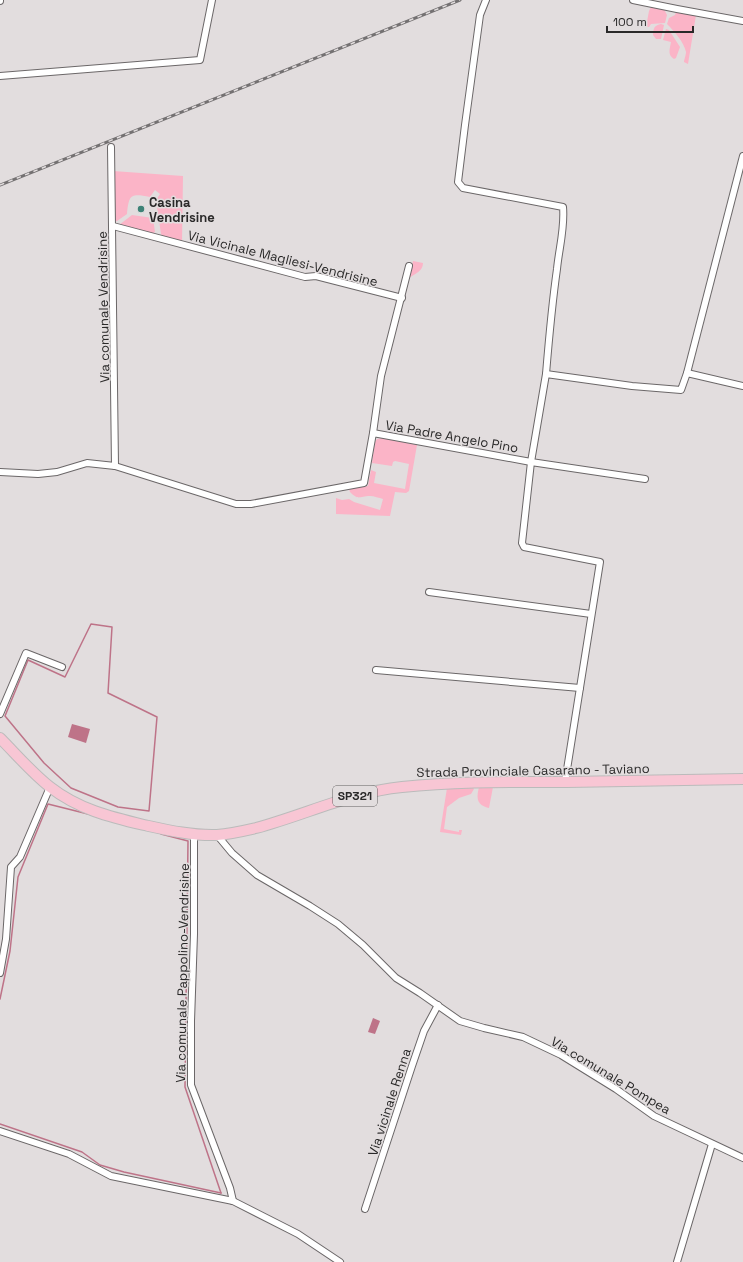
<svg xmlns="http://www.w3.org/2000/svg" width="743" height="1262" viewBox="0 0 743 1262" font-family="'Space Grotesk',sans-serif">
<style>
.green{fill:#fbb4c7}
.water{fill:#be7388}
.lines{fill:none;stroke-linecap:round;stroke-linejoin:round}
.stream{stroke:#be7388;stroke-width:1.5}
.minor-casing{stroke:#6b6768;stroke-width:8}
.primary-casing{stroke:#bbb;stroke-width:12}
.minor{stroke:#fff;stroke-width:6}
.primary{stroke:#f8c6d4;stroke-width:10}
.rail-casing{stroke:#747172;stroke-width:3}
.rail{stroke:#e2ddde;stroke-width:1.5;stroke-dasharray:4.5;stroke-linecap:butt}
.poi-dot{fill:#3d8276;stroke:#e2ddde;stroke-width:1.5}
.labels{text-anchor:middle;stroke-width:3;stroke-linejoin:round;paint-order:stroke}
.shield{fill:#e2ddde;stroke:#615f5f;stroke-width:1}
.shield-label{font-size:12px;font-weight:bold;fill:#2a2929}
.poi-label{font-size:13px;font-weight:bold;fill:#2a2929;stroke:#e2ddde;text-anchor:start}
.street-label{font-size:13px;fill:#2a2929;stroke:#e2ddde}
</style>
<rect width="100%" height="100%" fill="#e2ddde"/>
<!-- green -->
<g class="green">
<polygon points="651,7 664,9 667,15 665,23 651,24 649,27 646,27 649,11"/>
<path d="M676 12 696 15 688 64 684 62C684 60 686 55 686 52 684 42 674 31 667 24L669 18 675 15Z"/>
<path d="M661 24 664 25 661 39H656L653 35C653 28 655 25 661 24Z"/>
<path d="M666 29 669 30 680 47 676 58 674 59C667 55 670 48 671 42L663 40Z"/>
<path d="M113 171 183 176 182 243 163 237 161 234 156 200 160 194 155 190 150 197C130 193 129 195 127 214L117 221 114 222Z"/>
<polygon points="132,215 153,218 155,232 152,234 119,225"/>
<path d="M413 261 423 263C423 271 415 274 409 278Z"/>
<path d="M382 438 417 445 409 491 406 493 395 492 390 516 336 514V498L342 500 349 499 354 502 380 510 383 499C379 498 374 496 370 496 359 496 359 501 350 492L349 489 368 486 371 470 376 472 374 483 405 489 409 464 395 461 393 462 392 466 372 463 375 442 377 439Z"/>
<polygon points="472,787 474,789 471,794 459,798 447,807 444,829 459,832 459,830 462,830 461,835 440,832 447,788"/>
<path d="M479 787H493L489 808C477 805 476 799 479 787Z"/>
</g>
<!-- water -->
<g class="water">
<polygon points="72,724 90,729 86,743 68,737"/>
<polygon points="373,1018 380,1021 375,1034 368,1032"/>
</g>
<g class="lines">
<!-- stream -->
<g class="stream">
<polygon points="91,624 112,627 108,693 157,717 149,811 118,807 71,788 44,763 5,716 28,660 65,677"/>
<polyline points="161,834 188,841 185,1087 221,1193"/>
<polyline points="0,999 10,951 18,877 48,804 92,815"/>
<polyline points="0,1124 82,1152 100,1165 124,1172 221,1193"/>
</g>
<!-- minor casing -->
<g class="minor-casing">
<g id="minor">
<path d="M486 0 480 15 465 125 458 182 463 188 563 207C565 228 559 248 557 269 552 304 549 338 546 374"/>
<polyline points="633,0 677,9 743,21"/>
<polyline points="0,1 0,0"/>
<polyline points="0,76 200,60 212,0"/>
<polyline points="111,147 115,466"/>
<polyline points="113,226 305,277 316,276 402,298"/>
<polyline points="687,373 743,156"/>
<polyline points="373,433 381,376 409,266"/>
<polyline points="0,472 38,474 57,472 87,463 115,466 236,504 251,504 364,483 373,433 531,462 546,374 632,386 681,390 687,373 743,386"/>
<polyline points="429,592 591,614"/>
<polyline points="376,670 580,688"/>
<polyline points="0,714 26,653 62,667"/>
<polyline points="565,782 600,562 524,547 522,543 531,462 645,479"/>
<polyline points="194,834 194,934 191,1021 191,1085 230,1188 233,1201"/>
<polyline points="217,835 232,853 257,875 310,906 338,924 363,945 396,978 420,993 460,1021 484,1028 523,1037 561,1055 616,1089 654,1116 743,1158"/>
<polyline points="0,973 6,939 11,867 20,857 50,787"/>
<polyline points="0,1131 69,1154 111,1176 233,1201 298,1234 340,1262"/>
<polyline points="365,1209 412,1066 424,1031 438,1005"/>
<polyline points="677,1262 712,1144"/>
</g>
</g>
<!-- primary casing -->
<g class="primary-casing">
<path id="primary" d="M0 738C16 754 32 773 50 787 78 809 110 817 144 825 167 830 193 836 217 835 230 834 243 831 256 828 305 815 351 792 402 787 457 781 512 782 567 782 626 781 684 780 743 779"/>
</g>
<!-- minor -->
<use href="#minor" class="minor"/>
<!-- primary -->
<use href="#primary" class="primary"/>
<!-- rail casing -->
<g class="rail-casing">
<polyline id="rail" points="0,185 460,0"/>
</g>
<!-- rail -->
<use href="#rail" class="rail"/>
</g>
<!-- markers -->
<circle class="poi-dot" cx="141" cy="209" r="4"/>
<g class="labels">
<!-- shield labels -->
<rect class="shield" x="333" y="786" width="44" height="20" rx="3"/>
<g class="shield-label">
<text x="355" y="800">SP321</text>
</g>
<!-- poi labels -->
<g class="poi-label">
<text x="149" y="207">Casina<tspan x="149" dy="15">Vendrisine</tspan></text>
</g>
<!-- street labels -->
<g class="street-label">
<text transform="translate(283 258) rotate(14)" y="5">Via Vicinale Magliesi-Vendrisine</text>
<text transform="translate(103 307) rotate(-91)" y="5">Via comunale Vendrisine</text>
<text transform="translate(452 436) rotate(10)" y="5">Via Padre Angelo Pino</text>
<text transform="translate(533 770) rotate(-1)" y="5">Strada Provinciale Casarano - Taviano</text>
<text transform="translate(182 973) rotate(-89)" y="5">Via comunale Pappolino-Vendrisine</text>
<text transform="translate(611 1075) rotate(31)" y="5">Via comunale Pompea</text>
<text transform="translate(389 1102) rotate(-72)" y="5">Via vicinale Renna</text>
</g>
</g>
<!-- scale -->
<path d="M607 26v6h86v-6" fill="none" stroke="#2a2929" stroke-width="2"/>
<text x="613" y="26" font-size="12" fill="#2a2929" stroke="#e2ddde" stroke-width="3" paint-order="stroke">100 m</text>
</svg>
